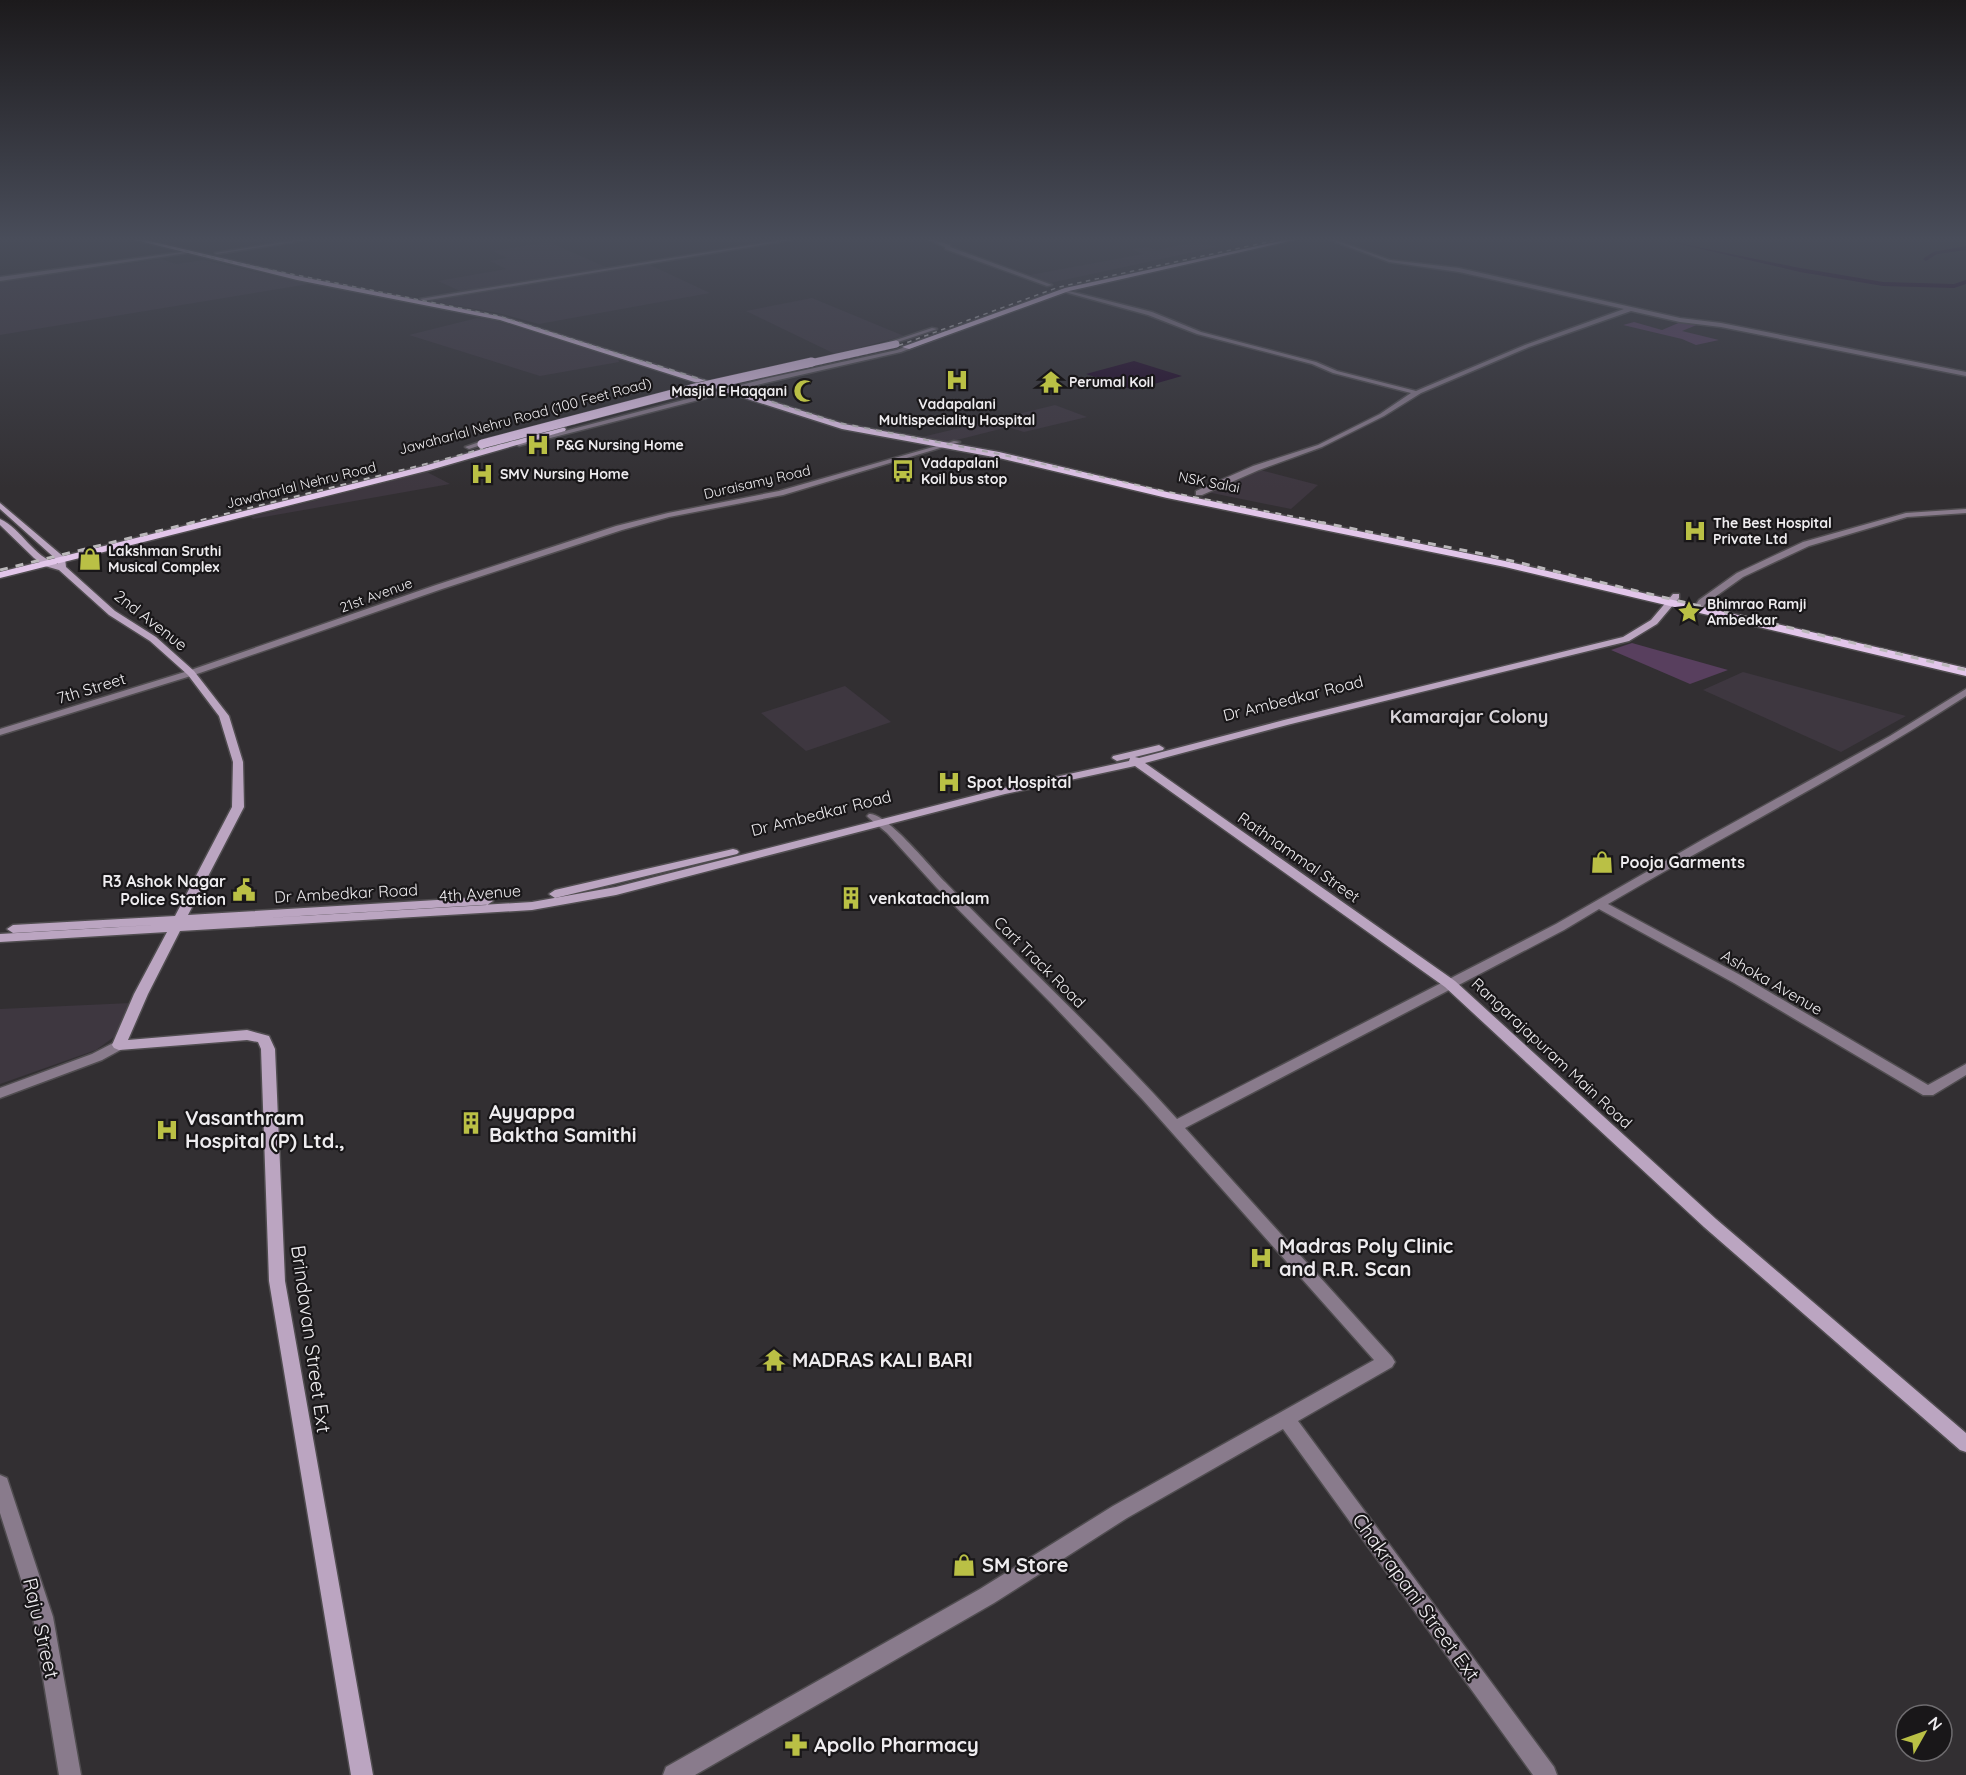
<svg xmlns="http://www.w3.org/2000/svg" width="1966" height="1775" viewBox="0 0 1966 1775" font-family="Quicksand,sans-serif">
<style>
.built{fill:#3e3740}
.green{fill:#583f5e}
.water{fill:#200727}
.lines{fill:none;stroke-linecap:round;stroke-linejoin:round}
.canal{fill:#200727;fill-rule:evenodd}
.tertiary-casing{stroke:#504d50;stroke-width:3}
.secondary-casing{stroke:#504d50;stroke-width:3}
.primary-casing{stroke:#504d50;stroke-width:3}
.tertiary{fill:#897b8c;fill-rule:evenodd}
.secondary{fill:#bba5c1;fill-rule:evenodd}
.primary{fill:#e2c6ea;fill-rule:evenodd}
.rail-far2{stroke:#bbb8bb;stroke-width:1.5;stroke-dasharray:4.5 4.5;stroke-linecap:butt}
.rail-far1{stroke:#bbb8bb;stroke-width:2;stroke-dasharray:6 6;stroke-linecap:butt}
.rail{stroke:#bbb8bb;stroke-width:3;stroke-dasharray:8 8;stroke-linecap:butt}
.primary-bridge-far1-casing{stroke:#504d50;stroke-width:8;stroke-linecap:butt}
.primary-bridge-casing{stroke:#504d50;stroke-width:10;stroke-linecap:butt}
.primary-bridge-far1{stroke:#e2c6ea;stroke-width:7}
.primary-bridge{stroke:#e2c6ea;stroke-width:9}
.labels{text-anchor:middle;stroke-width:4.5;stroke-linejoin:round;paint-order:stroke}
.far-poi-label{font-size:14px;font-weight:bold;fill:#eeecef;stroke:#191719;text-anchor:start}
.far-street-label{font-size:14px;fill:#eeecef;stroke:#191719}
.street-label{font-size:16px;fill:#eeecef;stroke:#191719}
.poi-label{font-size:16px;font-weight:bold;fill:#eeecef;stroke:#191719;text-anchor:start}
.neighbourhood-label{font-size:18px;font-weight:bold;fill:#d8d4d9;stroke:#191719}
.near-poi-label{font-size:20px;font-weight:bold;fill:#eeecef;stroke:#191719;text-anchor:start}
.near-street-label{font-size:20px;fill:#eeecef;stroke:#191719}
</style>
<rect width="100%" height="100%" fill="#322f32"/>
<!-- built -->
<g class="built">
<polygon points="549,242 608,268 462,292 438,281 506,269 490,261 507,258 493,251"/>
<polygon points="1196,242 1217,247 1050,283 1030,275 1143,254 1131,249 1147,247 1157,250"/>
<polygon points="161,259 176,264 204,260 309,284 0,335 0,281"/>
<polygon points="648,264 710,293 539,324 498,313 431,301"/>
<polygon points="812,298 904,336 835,354 746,311"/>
<polygon points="477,318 493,320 618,358 619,362 540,376 409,335"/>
<polygon points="1055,405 1087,417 1024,432 1008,427 949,442 922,437"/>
<polygon points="1260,470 1318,485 1291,509 1207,492"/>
<polygon points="427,472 450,484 253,519 251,517"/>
<polygon points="1743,672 1906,716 1841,752 1703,690"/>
<polygon points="845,686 891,722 806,751 761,713"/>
<polygon points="131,1003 114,1037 96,1050 0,1084 0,1009"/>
</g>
<!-- green -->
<g class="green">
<polygon points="1683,321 1699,324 1682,331 1719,340 1696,345 1682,339 1623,325 1634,322 1662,330"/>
<polygon points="1632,643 1728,670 1690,684 1611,650"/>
</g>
<!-- water -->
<polygon class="water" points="1134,361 1182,376 1133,390 1086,374"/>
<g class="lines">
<!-- canal -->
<g class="canal">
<polygon points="1663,240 1800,268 1883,282 1954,284 1966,280 1966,284 1954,288 1883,286 1800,272"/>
<polygon points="1966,246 1966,250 1937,254 1926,261 1923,259 1933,252"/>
</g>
<!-- tertiary casing -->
<g class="tertiary-casing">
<g id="tertiary">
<polygon points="297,240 306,240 217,254 215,253"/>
<polygon points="782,240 791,240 423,301 420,299"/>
<polygon points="929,240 934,240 950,245 950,247 1052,285 1047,286 945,249 945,247"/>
<polygon points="1330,240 1335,240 1390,260 1459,268 1680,318 1721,323 1966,372 1966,376 1721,327 1680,322 1631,311 1529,347 1421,393 1384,416 1322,447 1259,470 1202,495 1196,495 1196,491 1253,466 1318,445 1380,414 1411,393 1333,373 1312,364 1197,334 1148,315 1061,291 1061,289 1152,312 1201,332 1316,362 1337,371 1416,391 1525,345 1624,309 1459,272 1389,262"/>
<polygon points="189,251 187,253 0,281 0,277"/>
<polygon points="932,328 937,329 886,346 881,345"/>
<polygon points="946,331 948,334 901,352 765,383 519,446 515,444 764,379 897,350"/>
<polygon points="491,438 494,440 493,441 469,449 465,447"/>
<polygon points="954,441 960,442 783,495 669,517 622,530 442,589 194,675 0,735 0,729 188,671 436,585 616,526 668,513 779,491"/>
<polygon points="1966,509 1966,513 1907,517 1809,546 1743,577 1705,604 1700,611 1694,611 1693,609 1699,600 1737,573 1803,542 1906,513"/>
<path d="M1966 689V696C1850 771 1727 834 1608 904L1744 977 1928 1085 1966 1064V1075L1933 1095H1923L1734 983 1599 909 1564 930 1185 1128 1392 1357 1395 1362 1392 1367 1298 1421 1554 1767 1557 1775H1533L1283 1429 1127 1518 994 1603 695 1775H663L666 1767 980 1589 1113 1506 1374 1360 1143 1100 1052 1004 937 888 887 833 869 818 867 816 869 814C885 811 932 869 945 882 1022 962 1103 1037 1177 1119L1556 924 1702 840 1890 736Z"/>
<polygon points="119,1040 124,1042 126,1045 124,1048 102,1060 0,1098 0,1088 92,1054"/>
<polygon points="0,1475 7,1478 9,1484 53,1617 81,1775 59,1775 33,1617 0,1513"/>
</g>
</g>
<!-- secondary casing -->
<g class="secondary-casing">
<g id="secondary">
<path d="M0 503 65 558 66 567 115 611 156 637 194 671 229 716 243 762 244 807 188 915 487 897 493 901 487 905 184 923 532 902 616 887 1004 788 1129 761 1130 758 1117 761 1112 758 1113 756 1159 745 1164 748 1163 750 1135 757 1139 758 1284 720 1623 637 1651 620 1673 594H1679V598L1657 624 1629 641 1291 724 1145 763 1455 981 1716 1219 1966 1433V1452L1960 1450 1704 1227 1445 987 1135 766 1005 794 616 895 532 910 180 931 148 994 128 1040 247 1030 269 1036 275 1049 285 1281 373 1775H351L269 1281 261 1049 258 1042 247 1040 119 1050 114 1048 112 1045 134 994 167 932 0 942V934L171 924 13 933 7 929 13 925 175 916 232 807 233 762 219 716 188 675 150 641 109 615 59 570 45 566 34 558 0 525V519C22 529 33 557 58 564V561L0 509Z"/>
<polygon points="733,849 737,850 739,852 737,854 555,898 549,894 555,890"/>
</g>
</g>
<!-- primary casing -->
<g class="primary-casing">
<g id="primary">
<polygon points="136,240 145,240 297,276 503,317 844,424 999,452 1167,492 1505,561 1966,668 1966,676 1505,567 1167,498 999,458 842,429 500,320 297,280"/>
<polygon points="1285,240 1294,240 1069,291 909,349 902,347 1065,288"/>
<polygon points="562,426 566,429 565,431 430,470 0,578 0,572 424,466"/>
</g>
</g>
<!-- tertiary -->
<use href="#tertiary" class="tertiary"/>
<!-- secondary -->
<use href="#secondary" class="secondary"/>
<!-- primary -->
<use href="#primary" class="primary"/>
<!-- rail-far2 -->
<g class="rail-far2">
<polyline points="141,240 227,261 499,316 651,364"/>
<polyline points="820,364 892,348 1059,287 1277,240"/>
</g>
<!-- rail-far1 -->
<g class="rail-far1">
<polyline points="646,362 839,423 999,454 1163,491 1326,523"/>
<polyline points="189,523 438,461 674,396 827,362"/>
</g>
<!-- rail -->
<g class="rail">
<polyline points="1318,522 1483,554 1966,670"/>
<polyline points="0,570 195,522"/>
</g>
<!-- primary-bridge-far1 casing -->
<g class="primary-bridge-far1-casing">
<polyline id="primary-bridge-far1" points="806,364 896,344"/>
</g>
<!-- primary-bridge casing -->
<g class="primary-bridge-casing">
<polyline id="primary-bridge" points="482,444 691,389 812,362"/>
</g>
<!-- primary-bridge-far1 -->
<use href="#primary-bridge-far1" class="primary-bridge-far1"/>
<!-- primary-bridge -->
<use href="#primary-bridge" class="primary-bridge"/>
</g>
<!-- sky -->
<linearGradient id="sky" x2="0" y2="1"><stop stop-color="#1c1a1c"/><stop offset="0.49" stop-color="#494d5a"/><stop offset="1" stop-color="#494d5a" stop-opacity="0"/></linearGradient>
<rect width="1966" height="488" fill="url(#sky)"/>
<!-- icons -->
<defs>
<g id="hospital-bare" transform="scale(1.8)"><path d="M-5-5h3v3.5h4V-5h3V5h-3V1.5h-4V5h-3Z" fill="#bac045" stroke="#191719" stroke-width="2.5" paint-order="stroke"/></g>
<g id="temple-bare" transform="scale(1.8)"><path d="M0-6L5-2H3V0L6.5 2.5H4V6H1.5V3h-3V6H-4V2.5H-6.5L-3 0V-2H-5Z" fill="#bac045" stroke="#191719" stroke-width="2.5" paint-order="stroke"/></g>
<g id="mosque-bare" transform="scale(1.8)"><path d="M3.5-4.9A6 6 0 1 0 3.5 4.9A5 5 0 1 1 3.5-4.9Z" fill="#bac045" stroke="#191719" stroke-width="2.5" paint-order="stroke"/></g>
<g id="bus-bare" transform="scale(1.8)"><path d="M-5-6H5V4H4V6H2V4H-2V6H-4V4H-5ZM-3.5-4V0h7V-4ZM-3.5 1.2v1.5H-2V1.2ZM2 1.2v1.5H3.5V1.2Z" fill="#bac045" stroke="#191719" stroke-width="2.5" paint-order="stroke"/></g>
<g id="shop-bare" transform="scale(1.8)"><path d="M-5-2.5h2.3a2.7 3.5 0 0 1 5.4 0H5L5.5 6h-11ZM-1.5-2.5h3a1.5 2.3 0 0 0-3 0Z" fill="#bac045" stroke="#191719" stroke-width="2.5" paint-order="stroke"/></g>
<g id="sight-bare" transform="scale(1.8)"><path d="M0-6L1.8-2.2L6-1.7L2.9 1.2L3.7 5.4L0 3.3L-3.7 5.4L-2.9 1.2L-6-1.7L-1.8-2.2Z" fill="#bac045" stroke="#191719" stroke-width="2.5" paint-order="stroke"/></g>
<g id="civic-bare" transform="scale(1.8)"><path d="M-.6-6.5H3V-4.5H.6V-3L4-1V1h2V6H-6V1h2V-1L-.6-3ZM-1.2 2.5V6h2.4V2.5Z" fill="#bac045" stroke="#191719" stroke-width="2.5" paint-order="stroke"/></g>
<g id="building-bare" transform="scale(1.8)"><path d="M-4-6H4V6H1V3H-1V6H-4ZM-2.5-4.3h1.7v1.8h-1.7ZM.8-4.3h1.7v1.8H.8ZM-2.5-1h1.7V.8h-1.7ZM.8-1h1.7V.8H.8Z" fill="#bac045" stroke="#191719" stroke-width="2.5" paint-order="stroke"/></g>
<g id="pharmacy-bare" transform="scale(1.8)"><path d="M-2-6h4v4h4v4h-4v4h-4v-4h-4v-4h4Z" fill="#bac045" stroke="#191719" stroke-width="2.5" paint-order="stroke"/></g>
</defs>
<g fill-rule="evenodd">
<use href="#hospital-bare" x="957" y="380"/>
<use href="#temple-bare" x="1051" y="382"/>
<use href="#mosque-bare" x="805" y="391"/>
<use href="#hospital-bare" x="538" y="445"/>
<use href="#bus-bare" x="903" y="471"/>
<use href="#hospital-bare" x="482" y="474"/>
<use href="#hospital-bare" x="1695" y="531"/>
<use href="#shop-bare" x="90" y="559"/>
<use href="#sight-bare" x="1689" y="612"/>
<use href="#hospital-bare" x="949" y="782"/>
<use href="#shop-bare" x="1602" y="862"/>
<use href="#civic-bare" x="244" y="890"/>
<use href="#building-bare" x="851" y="898"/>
<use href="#building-bare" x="471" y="1123"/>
<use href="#hospital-bare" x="167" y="1130"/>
<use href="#hospital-bare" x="1261" y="1258"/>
<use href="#temple-bare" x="774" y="1360"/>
<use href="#shop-bare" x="964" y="1565"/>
<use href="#pharmacy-bare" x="796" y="1745"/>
</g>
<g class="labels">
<!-- far-poi labels -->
<g class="far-poi-label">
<text x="1069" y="387">Perumal Koil</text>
<text x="787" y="396" text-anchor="end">Masjid E Haqqani</text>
<text x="957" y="409" text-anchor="middle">Vadapalani<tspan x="957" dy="16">Multispeciality Hospital</tspan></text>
<text x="556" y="450">P&amp;G Nursing Home</text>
<text x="921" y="468">Vadapalani<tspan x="921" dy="16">Koil bus stop</tspan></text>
<text x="500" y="479">SMV Nursing Home</text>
<text x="1713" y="528">The Best Hospital<tspan x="1713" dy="16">Private Ltd</tspan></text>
<text x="108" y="556">Lakshman Sruthi<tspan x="108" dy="16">Musical Complex</tspan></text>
<text x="1707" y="609">Bhimrao Ramji<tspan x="1707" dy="16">Ambedkar</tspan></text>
</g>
<!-- far-street labels -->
<g class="far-street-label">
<text transform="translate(525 416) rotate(-15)" y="5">Jawaharlal Nehru Road (100 Feet Road)</text>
<text transform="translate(757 482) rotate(-13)" y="5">Duraisamy Road</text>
<text transform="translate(1209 482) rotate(11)" y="5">NSK Salai</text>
<text transform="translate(301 485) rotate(-14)" y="5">Jawaharlal Nehru Road</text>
<text transform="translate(376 595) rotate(-20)" y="5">21st Avenue</text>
</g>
<!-- street labels -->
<g class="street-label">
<text transform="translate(151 620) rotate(38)" y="6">2nd Avenue</text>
<text transform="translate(91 688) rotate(-17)" y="6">7th Street</text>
<text transform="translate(1293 698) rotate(-14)" y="6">Dr Ambedkar Road</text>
<text transform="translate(821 813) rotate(-14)" y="6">Dr Ambedkar Road</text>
<text transform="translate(1299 857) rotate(35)" y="6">Rathnammal Street</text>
<text transform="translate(346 893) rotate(-3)" y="6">Dr Ambedkar Road</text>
<text transform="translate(480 893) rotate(-4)" y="6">4th Avenue</text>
<text transform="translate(1040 962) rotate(45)" y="6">Cart Track Road</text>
<text transform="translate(1772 982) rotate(30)" y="6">Ashoka Avenue</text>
<text transform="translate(1552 1053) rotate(43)" y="6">Rangarajapuram Main Road</text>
</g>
<!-- poi labels -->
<g class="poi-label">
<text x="967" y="788">Spot Hospital</text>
<text x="1620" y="868">Pooja Garments</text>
<text x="226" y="887" text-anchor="end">R3 Ashok Nagar<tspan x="226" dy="18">Police Station</tspan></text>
<text x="869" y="904">venkatachalam</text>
</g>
<!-- neighbourhood labels -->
<g class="neighbourhood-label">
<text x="1469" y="723">Kamarajar Colony</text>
</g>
<!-- near-poi labels -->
<g class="near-poi-label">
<text x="489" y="1119">Ayyappa<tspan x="489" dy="23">Baktha Samithi</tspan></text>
<text x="185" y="1125">Vasanthram<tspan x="185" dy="23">Hospital (P) Ltd.,</tspan></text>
<text x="1279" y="1253">Madras Poly Clinic<tspan x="1279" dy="23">and R.R. Scan</tspan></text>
<text x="792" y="1367">MADRAS KALI BARI</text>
<text x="982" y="1572">SM Store</text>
<text x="814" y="1752">Apollo Pharmacy</text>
</g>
<!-- near-street labels -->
<g class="near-street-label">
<text transform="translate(311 1339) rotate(82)" y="7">Brindavan Street Ext</text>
<text transform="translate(1416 1597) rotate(54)" y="7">Chakrapani Street Ext</text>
<text transform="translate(41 1628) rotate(77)" y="7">Raju Street</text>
</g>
</g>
<!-- north arrow -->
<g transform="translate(1924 1733) rotate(50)"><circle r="28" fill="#191719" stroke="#6e6c6f" stroke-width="1.5"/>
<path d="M0-4.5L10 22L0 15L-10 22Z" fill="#bac045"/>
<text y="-9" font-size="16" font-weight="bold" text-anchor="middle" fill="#eeecef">N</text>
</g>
</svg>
